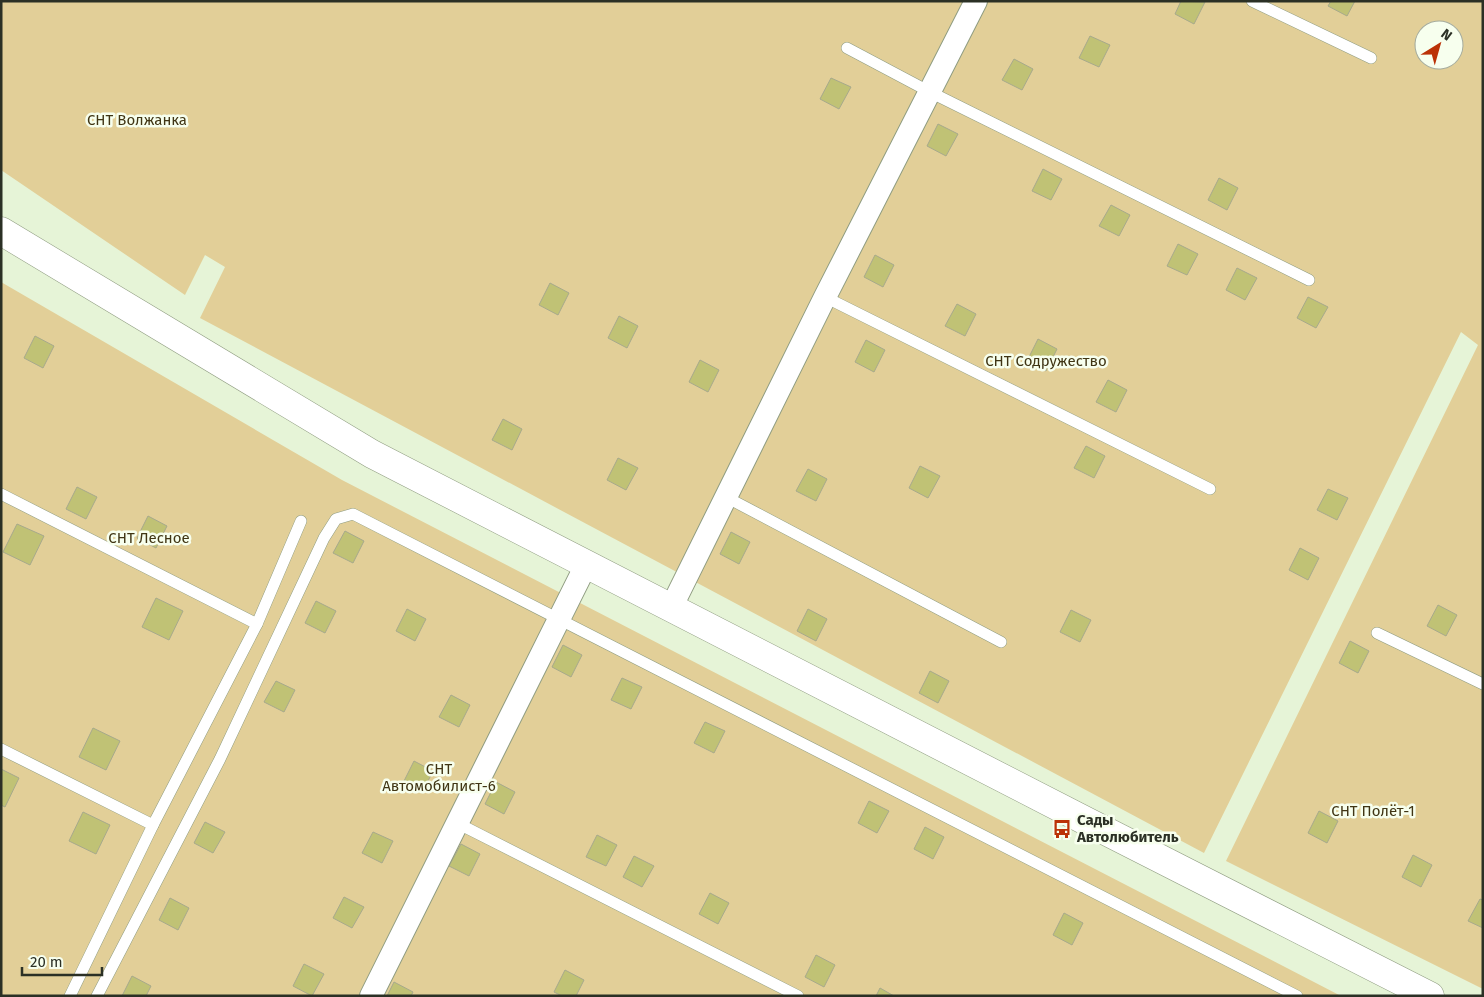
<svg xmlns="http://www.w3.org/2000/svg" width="1484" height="997" viewBox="0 0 1484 997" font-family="'Fira Sans',sans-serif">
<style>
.green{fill:#e2cf98;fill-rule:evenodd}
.building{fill:#c0c275;stroke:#a7a98c}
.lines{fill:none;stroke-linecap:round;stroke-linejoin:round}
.service-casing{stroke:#8f9c81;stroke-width:12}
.minor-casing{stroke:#8f9c81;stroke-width:24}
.tertiary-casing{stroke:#8f9c81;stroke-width:29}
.service{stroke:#fff;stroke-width:11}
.minor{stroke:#fff;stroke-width:22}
.tertiary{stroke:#fff;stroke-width:28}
.labels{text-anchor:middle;stroke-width:5;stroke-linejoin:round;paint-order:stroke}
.park-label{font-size:15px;fill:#403514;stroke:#f7ffee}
.poi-label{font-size:15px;font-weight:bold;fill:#2b3025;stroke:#f7ffee;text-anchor:start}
</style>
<rect width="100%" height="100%" fill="#e6f4d7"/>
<!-- green -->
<g class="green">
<path d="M1 1H1483V989L1226 861 1478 345 1461 332 1204 853 200 318 225 267 205 255 185 295 1 170ZM1424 30H1454V60H1424Z"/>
<polygon points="1,282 342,480 1341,996 1,996"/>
</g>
<!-- building -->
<g class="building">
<polygon points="1181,1 1205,2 1194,24 1175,14"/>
<polygon points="1331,1 1355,1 1347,16 1328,6"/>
<polygon points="1090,36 1110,45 1099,67 1079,58"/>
<polygon points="1014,59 1033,69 1022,90 1002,80"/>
<polygon points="831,78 851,87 839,109 820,99"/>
<polygon points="938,124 958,134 946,156 927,146"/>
<polygon points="1043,169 1062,179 1051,200 1032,191"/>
<polygon points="1219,178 1238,188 1227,210 1208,200"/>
<polygon points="1111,205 1130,215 1119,236 1099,226"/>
<polygon points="1178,244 1198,254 1187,275 1167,266"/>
<polygon points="875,255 894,265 883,287 864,277"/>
<polygon points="1237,268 1257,278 1245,300 1226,290"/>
<polygon points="550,283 569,293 558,315 539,305"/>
<polygon points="1308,297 1328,307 1316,328 1297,318"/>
<polygon points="957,304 976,314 965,336 945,326"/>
<polygon points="619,316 638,326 627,348 608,338"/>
<polygon points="35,336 54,346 43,368 24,358"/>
<polygon points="1038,339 1057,349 1046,371 1027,361"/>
<polygon points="866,340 885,350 874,372 855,362"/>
<polygon points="700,360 719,370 708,392 689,382"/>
<polygon points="1108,380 1127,390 1116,412 1096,402"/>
<polygon points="503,419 522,429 512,450 492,440"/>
<polygon points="1086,446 1105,456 1094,478 1074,468"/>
<polygon points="618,458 638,468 626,490 607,480"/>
<polygon points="920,466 940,476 928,498 909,488"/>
<polygon points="808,469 827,479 816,501 796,491"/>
<polygon points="77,487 97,497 86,519 66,509"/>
<polygon points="1328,489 1348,498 1337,520 1317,510"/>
<polygon points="148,516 167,526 156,548 137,538"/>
<polygon points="17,524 44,536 30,565 3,552"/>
<polygon points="345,531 364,541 353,563 333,553"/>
<polygon points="731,532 750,542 739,564 720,554"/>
<polygon points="1300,548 1319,558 1308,580 1289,570"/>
<polygon points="156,598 183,611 169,640 142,627"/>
<polygon points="316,601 336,611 325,633 305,623"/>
<polygon points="1438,605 1457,615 1446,636 1427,626"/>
<polygon points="407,609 426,619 415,641 396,631"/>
<polygon points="808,609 827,619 816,641 797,631"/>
<polygon points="1071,610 1091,620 1080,642 1060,632"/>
<polygon points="1350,641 1369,651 1358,673 1339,663"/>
<polygon points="563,645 582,655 571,677 552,667"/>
<polygon points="930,671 949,681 938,703 919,693"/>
<polygon points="622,678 642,687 631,709 611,700"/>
<polygon points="276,681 295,690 284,712 264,702"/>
<polygon points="451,695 470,705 459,727 439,717"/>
<polygon points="705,722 725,731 714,753 694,743"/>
<polygon points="93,728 120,741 106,770 79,757"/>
<polygon points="414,761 433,771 422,793 403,783"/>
<polygon points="1,769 19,778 5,807 1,805"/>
<polygon points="496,782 515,792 504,814 485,804"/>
<polygon points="869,801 889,811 877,833 858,823"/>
<polygon points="1319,811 1338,821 1327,843 1308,833"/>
<polygon points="83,812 110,825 96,854 69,841"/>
<polygon points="205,822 225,832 213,853 194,843"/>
<polygon points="925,827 944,837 933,859 914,849"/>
<polygon points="373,832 393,841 382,863 362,853"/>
<polygon points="597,835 617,845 606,866 586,857"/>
<polygon points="461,844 480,854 469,876 449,866"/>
<polygon points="1413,855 1432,865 1421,887 1402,877"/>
<polygon points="634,856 654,866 642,887 623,877"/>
<polygon points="710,893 729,903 718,924 699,914"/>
<polygon points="344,897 364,907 352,928 333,918"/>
<polygon points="170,898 189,908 178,930 159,920"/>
<polygon points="1480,899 1483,900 1483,928 1468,921"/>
<polygon points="1064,913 1083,923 1072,945 1053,935"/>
<polygon points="816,955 835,965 824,987 805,977"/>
<polygon points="304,964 324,974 312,996 293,986"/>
<polygon points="565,970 584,980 576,996 562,996 554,992"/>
<polygon points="132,976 151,986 146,996 122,996"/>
<polygon points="394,982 413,992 411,996 387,996"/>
<polygon points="880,988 894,996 876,996"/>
</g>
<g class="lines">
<!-- service casing -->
<g class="service-casing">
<g id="service">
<polyline points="1252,1 1371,58"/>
<polyline points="847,48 930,92 1309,280"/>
<polyline points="825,297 1210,489"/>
<polyline points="1,494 257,624"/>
<polyline points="726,497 1001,642"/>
<polyline points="1377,633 1483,684"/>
<polyline points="1,749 153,825"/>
<polyline points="457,823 798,996"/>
<polyline points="70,996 153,825 257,624 301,521"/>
<polyline points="97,996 220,759 324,538 336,519 353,514 1297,996"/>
</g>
</g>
<!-- minor casing -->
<g class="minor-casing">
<g id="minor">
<polyline points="671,608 825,297 976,1"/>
<polyline points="371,996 586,565"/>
</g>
</g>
<!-- tertiary casing -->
<g class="tertiary-casing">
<polyline id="tertiary" points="1,231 372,454 1086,821 1430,996"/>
</g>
<!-- service -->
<use href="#service" class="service"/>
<!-- minor -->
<use href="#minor" class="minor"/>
<!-- tertiary -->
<use href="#tertiary" class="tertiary"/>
</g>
<!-- icons -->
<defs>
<g id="bus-bare" transform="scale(1.5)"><path d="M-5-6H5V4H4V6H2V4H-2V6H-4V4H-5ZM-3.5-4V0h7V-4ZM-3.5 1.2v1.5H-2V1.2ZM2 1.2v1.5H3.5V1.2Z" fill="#bb3207" stroke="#f7ffee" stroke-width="2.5" paint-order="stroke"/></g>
</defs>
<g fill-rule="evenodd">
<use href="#bus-bare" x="1062" y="829"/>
</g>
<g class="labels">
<!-- park labels -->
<g class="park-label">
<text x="137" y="125">СНТ Волжанка</text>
<text x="1046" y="366">СНТ Содружество</text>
<text x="149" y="543">СНТ Лесное</text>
<text x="439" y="774">СНТ<tspan x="439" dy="17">Автомобилист-6</tspan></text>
<text x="1373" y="816">СНТ Полёт-1</text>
</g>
<!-- poi labels -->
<g class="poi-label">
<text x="1077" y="825">Сады<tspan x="1077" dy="17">Автолюбитель</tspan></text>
</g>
</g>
<!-- border -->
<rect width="1484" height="997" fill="none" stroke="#2b3025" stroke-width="5"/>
<!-- north arrow -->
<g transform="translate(1439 45) rotate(37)"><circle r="24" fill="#f7ffee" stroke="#a5ac9e"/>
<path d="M0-4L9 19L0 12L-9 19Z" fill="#bb3207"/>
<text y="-8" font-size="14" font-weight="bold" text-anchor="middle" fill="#2b3025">N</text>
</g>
<!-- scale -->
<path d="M22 967v8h80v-8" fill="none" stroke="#2b3025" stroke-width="2.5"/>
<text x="30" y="967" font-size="15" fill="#2b3025" stroke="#f7ffee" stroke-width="4" paint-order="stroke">20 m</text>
</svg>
